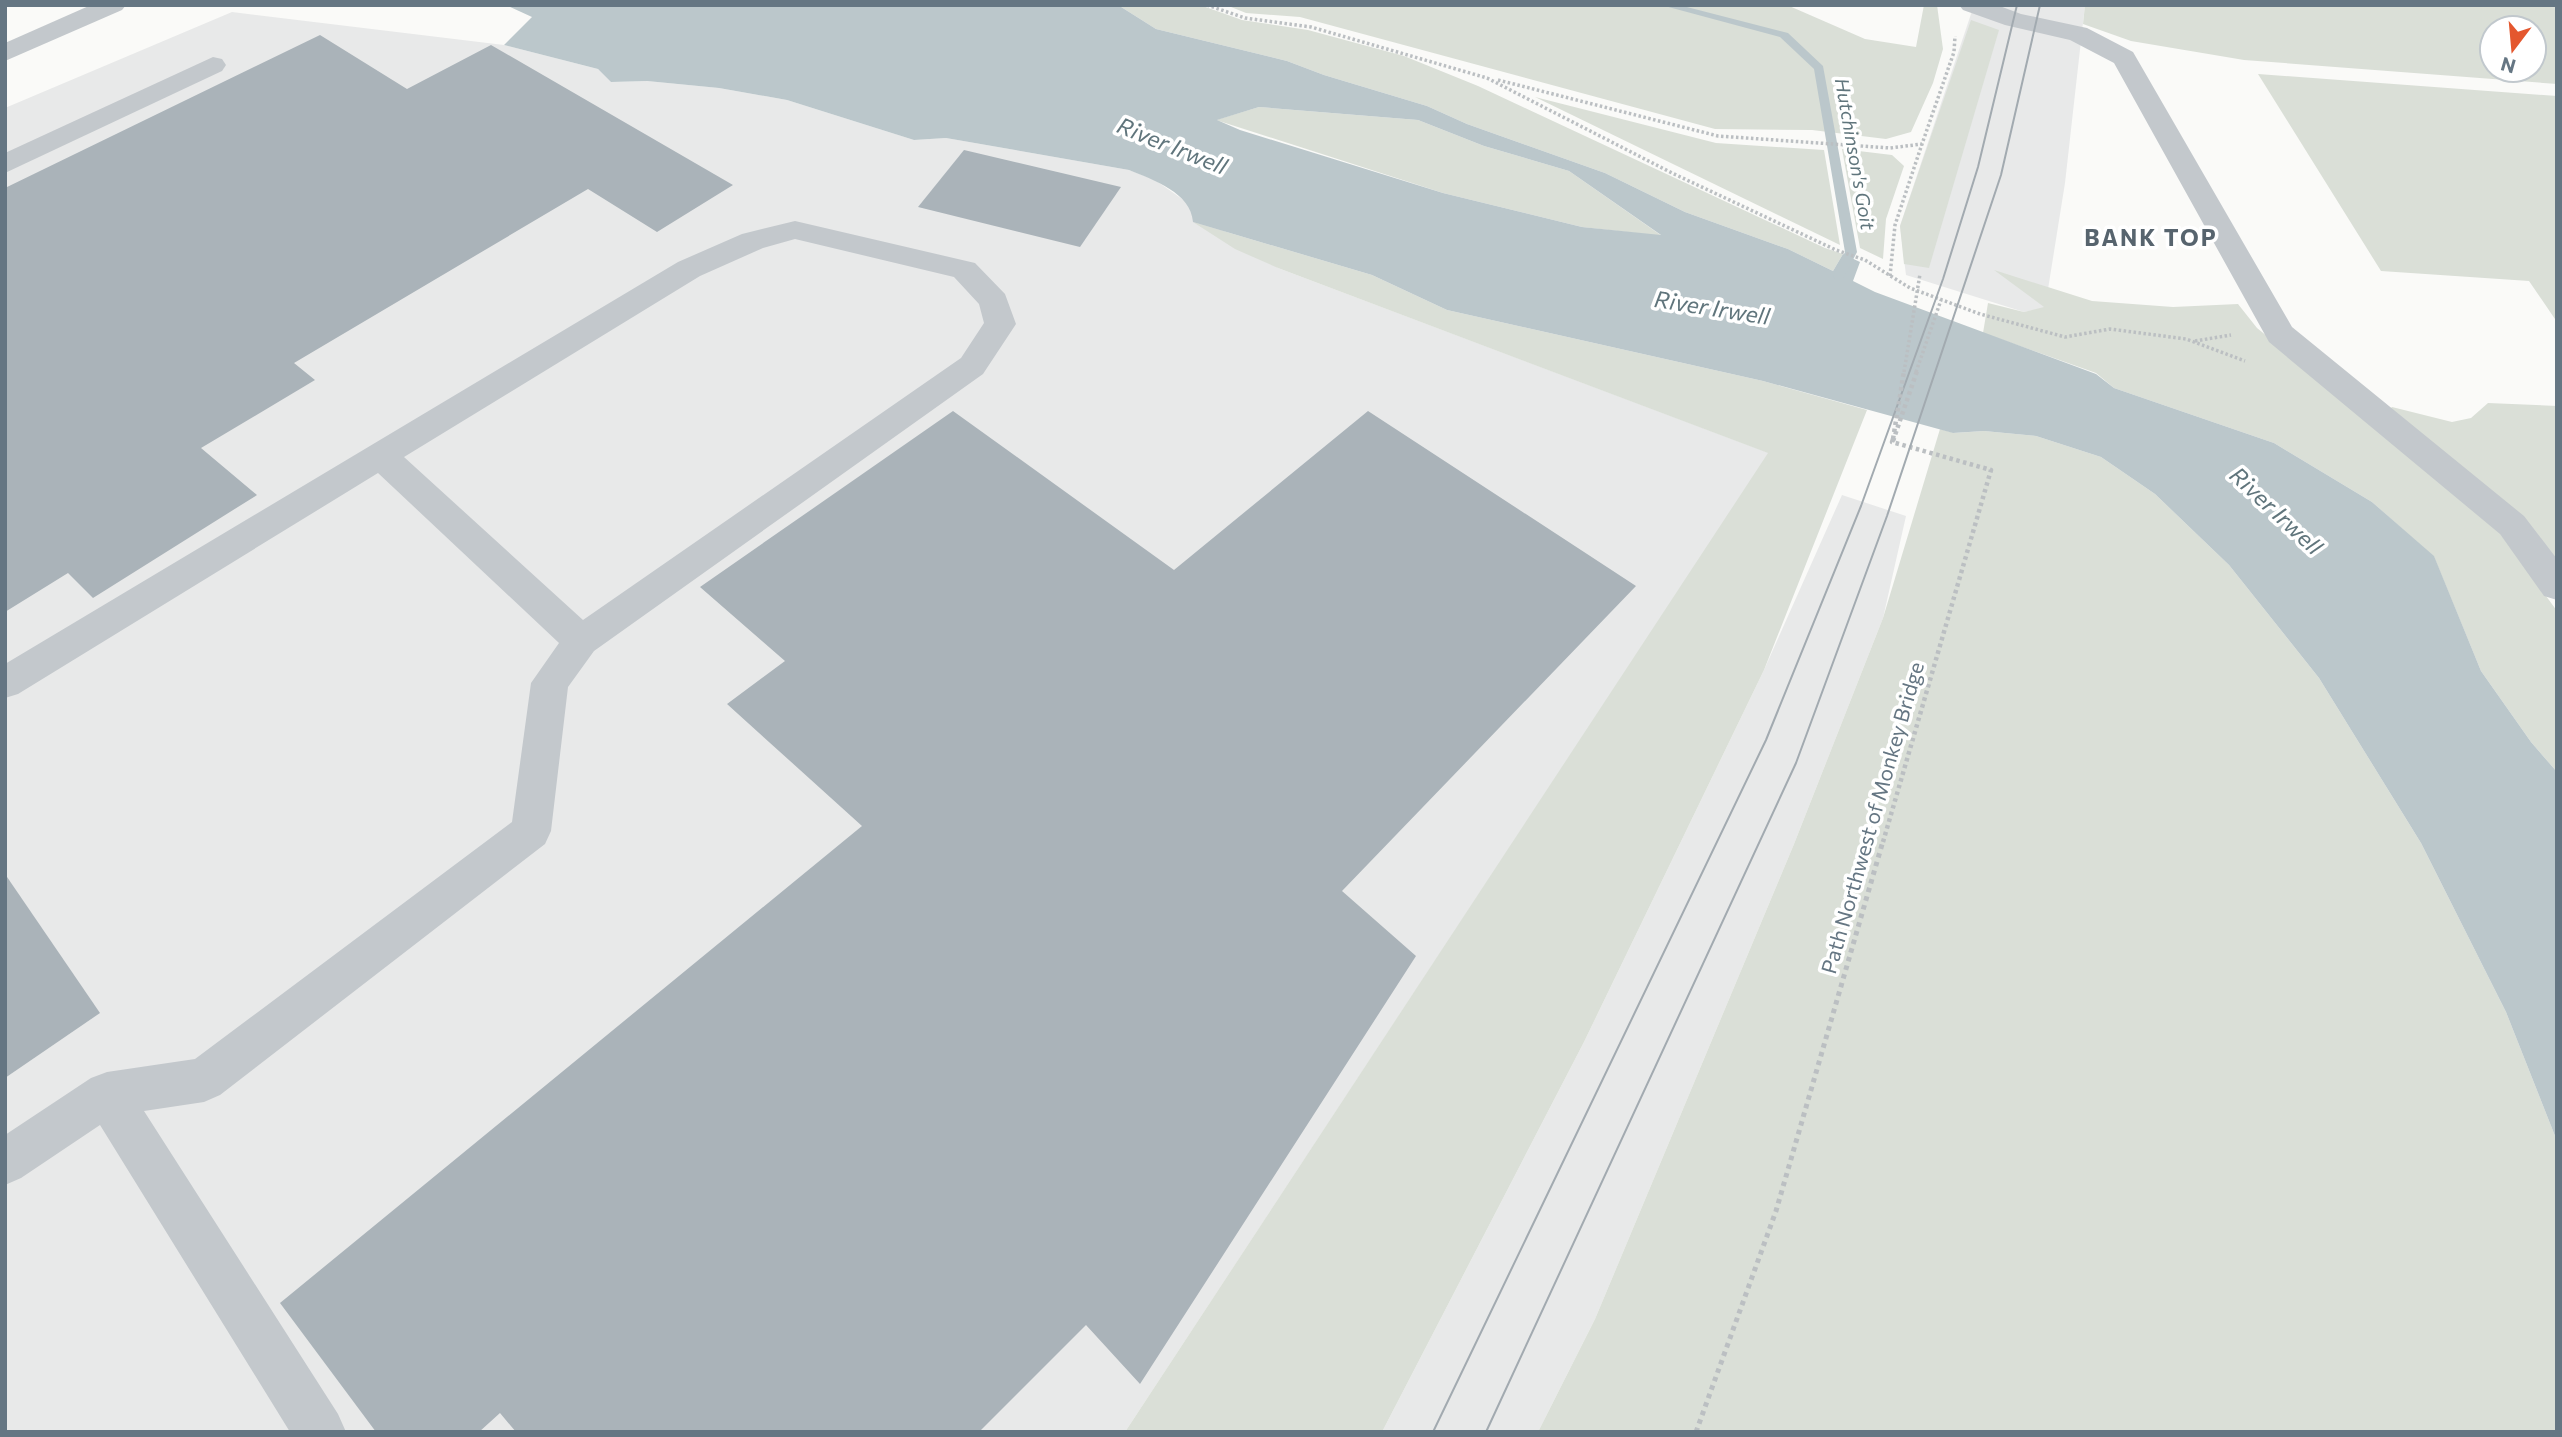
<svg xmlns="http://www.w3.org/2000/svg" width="2562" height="1437" viewBox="0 0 2562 1437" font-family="Commissioner,sans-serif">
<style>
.built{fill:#e8e9e9}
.green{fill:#dadfd7;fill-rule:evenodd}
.water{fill:#bbc7cb;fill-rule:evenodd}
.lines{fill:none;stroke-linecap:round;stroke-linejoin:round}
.stream{fill:#bbc7cb;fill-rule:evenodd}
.building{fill:#aab3b9}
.path-far2{stroke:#bbbfc2;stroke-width:3.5;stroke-dasharray:2.5 2.5;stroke-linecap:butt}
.path-far1{stroke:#bbbfc2;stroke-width:4.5;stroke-dasharray:3.5 3.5;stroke-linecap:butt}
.path{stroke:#bbbfc2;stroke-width:5;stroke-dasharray:4.5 4.5;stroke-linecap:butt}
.minor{fill:#c3c8cc;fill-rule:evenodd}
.tram{stroke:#a2aab0;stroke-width:2}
.path-bridge-far1{stroke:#bbbfc2;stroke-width:3.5;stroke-dasharray:2.5 2.5;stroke-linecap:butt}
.path-bridge{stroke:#bbbfc2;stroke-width:4.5;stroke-dasharray:3.5 3.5;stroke-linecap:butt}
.labels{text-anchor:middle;stroke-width:7;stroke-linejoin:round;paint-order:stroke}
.far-water-label{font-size:19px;font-style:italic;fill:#60757c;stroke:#fff}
.street-label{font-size:21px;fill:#657683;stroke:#fff}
.water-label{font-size:23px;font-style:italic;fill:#60757c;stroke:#fff}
.far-district-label{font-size:23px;font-weight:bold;letter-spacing:2px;fill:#57646e;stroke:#fff}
</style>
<rect width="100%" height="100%" fill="#fafaf8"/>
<!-- built -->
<g class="built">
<polygon points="1974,5 2085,5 2065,183 2045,308 2024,312 1906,275 1900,226"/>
<polygon points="232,12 504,45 598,69 611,82 647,81 719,88 787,100 914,140 946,138 1129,170 1155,180 1185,201 1192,209 1278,268 1769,453 1125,1432 5,1432 5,108"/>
<polygon points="1842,495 1906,516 1883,618 1794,844 1595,1319 1538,1432 1382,1432 1584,1042 1764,670"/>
</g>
<!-- green -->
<g class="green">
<polygon points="1118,5 1200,5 1242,20 1308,30 1404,56 1478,86 1825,248 1843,254 1833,271 1788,249 1685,212 1605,173 1467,124 1427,106 1324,75 1287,61 1156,29"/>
<polygon points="1226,5 1787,5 1865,39 1916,47 1924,5 1937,5 1943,49 1933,83 1911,132 1886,139 1812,130 1715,129 1300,17 1246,13"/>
<path d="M2085 5H2557V84L2244 60 2131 41 2083 24ZM2492 28H2534V70H2492Z"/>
<polygon points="1971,20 1999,30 1929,268 1904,264 1900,226"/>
<polygon points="2258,74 2557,96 2557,322 2529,281 2381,271"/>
<polygon points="1535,97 1716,143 1824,150 1840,245"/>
<polygon points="1259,107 1418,120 1484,146 1569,171 1662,236 1582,227 1443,193 1216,120"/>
<polygon points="1842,149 1892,155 1904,166 1886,219 1883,259 1860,248"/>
<polygon points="1193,222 1372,275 1447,310 1763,381 1867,410 1764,670 1584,1042 1382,1432 1125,1432 1768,453 1278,268 1235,249"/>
<polygon points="1994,270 2092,301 2173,307 2238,304 2257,328 2342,397 2494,525 2557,611 2557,772 2531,742 2481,671 2434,557 2372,502 2274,443 2114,388 2096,373 1983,333 1988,303 2024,312 2044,307"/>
<polygon points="2488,403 2557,406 2557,572 2381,418 2392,407 2452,422 2471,418"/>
<polygon points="1940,429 1954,433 1984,431 2036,436 2101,457 2155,494 2229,565 2319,678 2421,843 2506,1012 2557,1141 2557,1432 1538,1432 1595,1319 1794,844 1883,618"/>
</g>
<!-- water -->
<path class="water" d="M506 5H1118L1156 29 1287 61 1324 75 1427 106 1467 124 1605 173 1685 212 1788 249 1833 271 1843 254 1860 262 1853 281 1875 292 2096 374 2114 388 2274 443 2372 502 2434 556 2481 671 2531 742 2557 772V1141L2506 1012 2421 843 2319 678 2229 565 2155 494 2101 457 2036 436 1984 431 1953 433 1763 381 1447 310 1372 275 1193 222C1191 193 1154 180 1129 170L946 138 914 140 787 100 719 88 647 81 611 82 598 69 504 45 532 17ZM1259 107 1418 120 1484 146 1569 171 1661 235 1582 227 1443 193 1240 130 1217 120Z"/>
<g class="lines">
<!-- stream -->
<polygon class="stream" points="1661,5 1679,5 1788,33 1823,66 1857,252 1843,279 1835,279 1833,276 1845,252 1814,69 1780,37"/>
</g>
<!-- building -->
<g class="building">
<polygon points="320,35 407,89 491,45 733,185 657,232 588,189 294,363 315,380 201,448 257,495 93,598 68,573 5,612 5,188"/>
<polygon points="964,150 1121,187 1080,247 918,207"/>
<polygon points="953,411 1174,570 1368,411 1636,586 1342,891 1416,956 1140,1384 1086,1325 979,1432 516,1432 500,1413 479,1432 376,1432 280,1303 862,826 727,704 785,661 700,587"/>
<polygon points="5,874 100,1013 5,1078"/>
</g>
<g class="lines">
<!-- path-far2 -->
<g class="path-far2">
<polyline points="1207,5 1245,18 1311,27 1487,78 1672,173 1836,250 1865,260 1910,288 1980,314 2065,337 2110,329 2186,339 2245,361"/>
<polyline points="1498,80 1718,136 1890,148 1922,144 1954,52 1955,36"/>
<polyline points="1890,276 1895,225 1922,144"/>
<polyline points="2195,341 2231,335"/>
<polyline points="1916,372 1941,300"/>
</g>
<!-- path-far1 -->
<g class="path-far1">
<polyline points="1893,441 1917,371"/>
<polyline points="1883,842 1991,470 1892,442 1893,439"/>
</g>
<!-- path -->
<polyline class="path" points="1696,1432 1776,1211 1883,841"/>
<!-- minor -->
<g class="minor">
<polygon points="91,5 126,5 122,10 5,61 5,43"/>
<polygon points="1959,5 1997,5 2021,14 2087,28 2133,52 2292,327 2524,516 2557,559 2557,600 2544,596 2500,534 2269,342 2114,63 2070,40 2005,25 1963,10"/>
<polygon points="213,57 222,59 226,65 222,71 5,173 5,153"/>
<path d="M795 221 975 263 1005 294 1016 324 983 374 594 651 568 687 551 831 545 844 220 1095 204 1102 144 1111 338 1414 346 1432H290L100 1125 21 1178 5 1185V1135L91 1078 107 1072 195 1059 512 822 531 683 559 643 378 473 18 694 5 698V664L678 262 742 234ZM795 239 954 277 979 304 984 323 961 358 583 620 404 457 700 276 763 248Z"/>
</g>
<!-- tram -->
<g class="tram">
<polyline points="1433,1432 1766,740 1861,506 1943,279 1978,167 2017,5"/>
<polyline points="1486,1432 1796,763 1887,516 2001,175 2040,5"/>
</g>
<!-- path-bridge-far1 -->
<polyline class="path-bridge-far1" points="1904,372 1920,274"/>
<!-- path-bridge -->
<polyline class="path-bridge" points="1893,439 1904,371"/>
</g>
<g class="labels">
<!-- far-water labels -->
<g class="far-water-label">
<text transform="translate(1855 154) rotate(80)" y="7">Hutchinson's Goit</text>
</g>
<!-- street labels -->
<g class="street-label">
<text transform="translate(1873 818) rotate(-74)" y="7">Path Northwest of Monkey Bridge</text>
</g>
<!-- water labels -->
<g class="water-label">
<text transform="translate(1172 146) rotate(22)" y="8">River Irwell</text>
<text transform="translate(1712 308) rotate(9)" y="8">River Irwell</text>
<text transform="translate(2276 511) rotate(43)" y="8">River Irwell</text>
</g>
<!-- far-district labels -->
<g class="far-district-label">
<text x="2151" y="246">BANK TOP</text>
</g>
</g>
<!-- border -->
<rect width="2562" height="1437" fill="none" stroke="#657683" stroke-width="14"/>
<!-- north arrow -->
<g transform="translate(2513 49) rotate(196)"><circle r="33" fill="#ffffff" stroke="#c1c8cd" stroke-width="2"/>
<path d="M0-5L12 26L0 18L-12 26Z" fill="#e4572e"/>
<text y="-10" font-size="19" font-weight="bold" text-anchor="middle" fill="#657683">N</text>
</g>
</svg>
